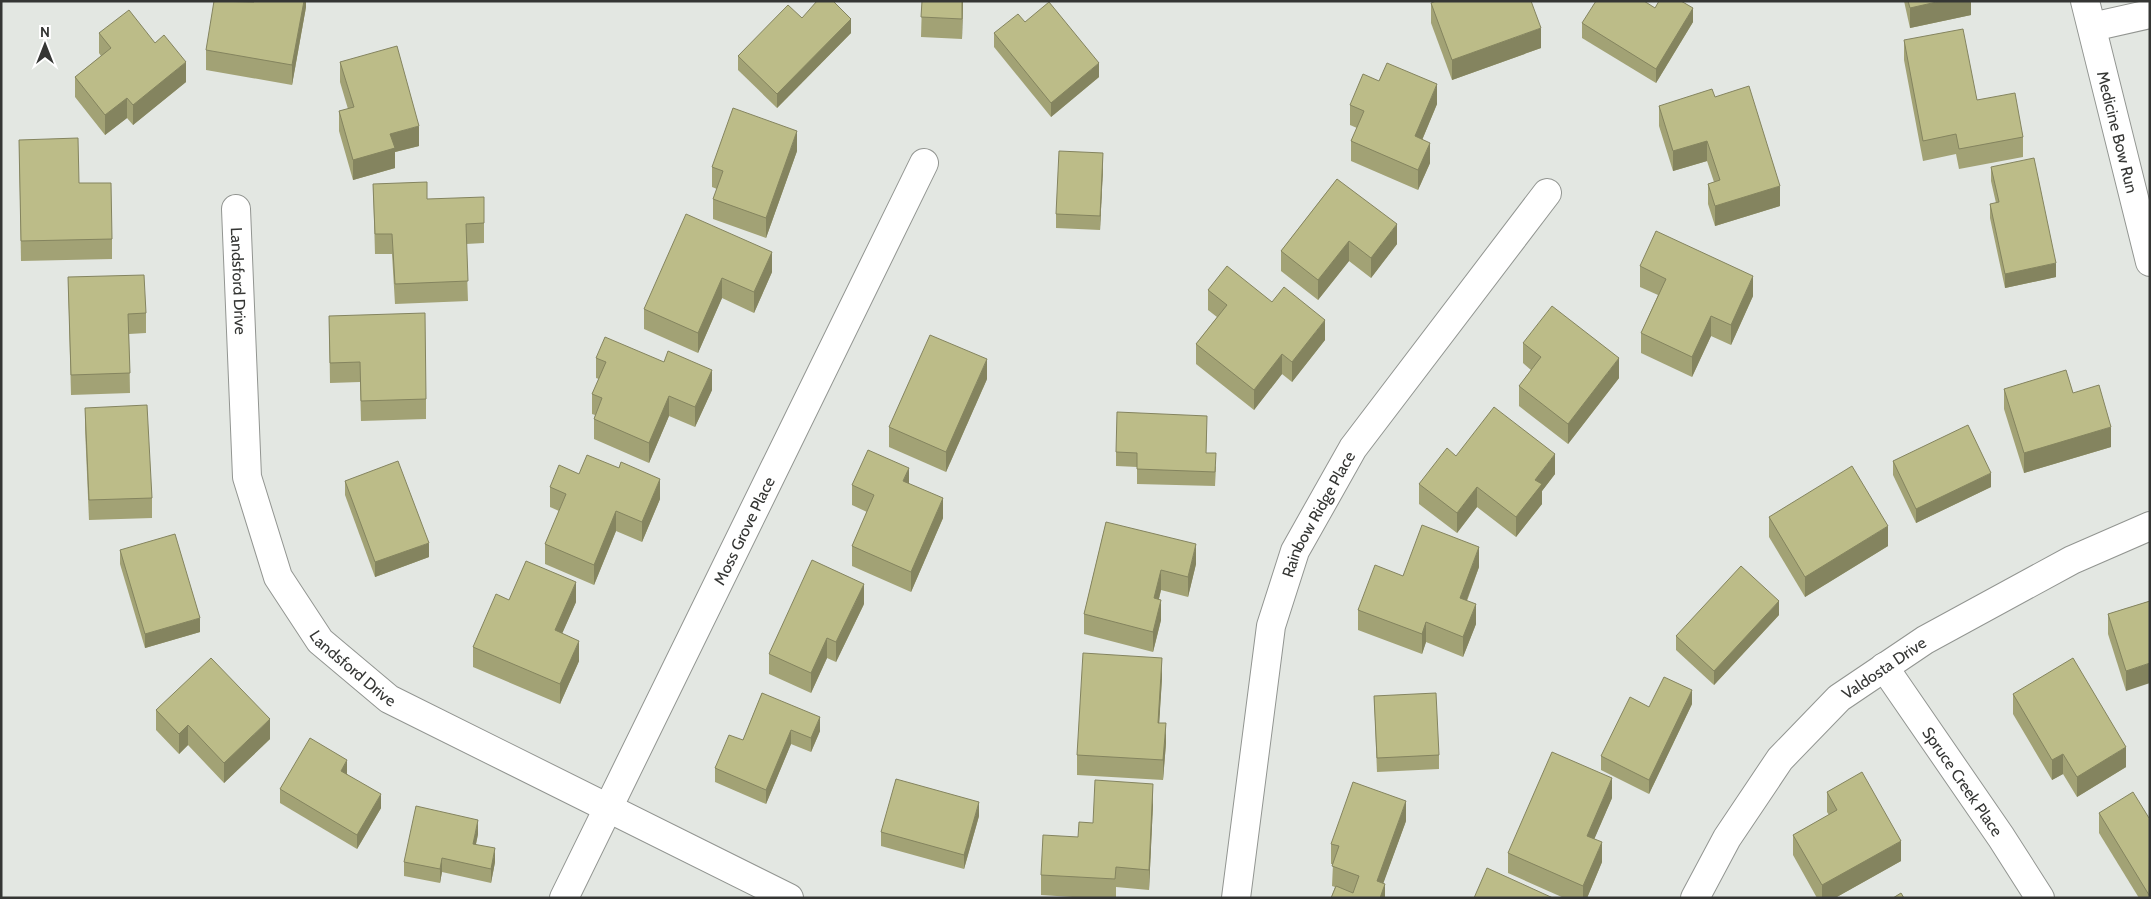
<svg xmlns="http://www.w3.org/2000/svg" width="2151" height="899" viewBox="0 0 2151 899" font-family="Cabin,sans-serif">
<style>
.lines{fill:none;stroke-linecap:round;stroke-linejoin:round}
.minor-casing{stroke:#929591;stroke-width:30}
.minor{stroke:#fff;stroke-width:28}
.wall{fill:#a2a275}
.shaded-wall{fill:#84845f}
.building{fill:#bcbc88;stroke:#84845f}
.labels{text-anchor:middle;stroke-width:4.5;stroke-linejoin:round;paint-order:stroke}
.street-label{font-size:16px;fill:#353634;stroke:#fff}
</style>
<rect width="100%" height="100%" fill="#e3e7e2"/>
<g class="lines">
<!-- minor casing -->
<g class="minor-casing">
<g id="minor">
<path id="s1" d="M2085 1 2150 262"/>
<polyline points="2092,27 2150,14"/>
<path id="s2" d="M236 209 247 477 278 577 320 641 389 699 789 898"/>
<path id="s3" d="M1884 667 2001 837 2040 898"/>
<path id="s4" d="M564 898 924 163"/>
<path id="s5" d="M1236 898 1271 626 1295 551 1353 448 1547 193"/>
<path id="s6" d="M1695 898 1727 838 1780 759 1839 698 1925 640 2072 560 2150 526"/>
</g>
</g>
<!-- minor -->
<use href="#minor" class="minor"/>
</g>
<!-- wall -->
<g class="wall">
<polygon points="306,1 306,7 292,85 206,70 206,50 254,2"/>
<polygon points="922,1 963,1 962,39 921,37"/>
<polygon points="1904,1 1971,1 1971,15 1910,28"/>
<polygon points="1431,3 1541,48 1452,80 1431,23"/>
<polygon points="1655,8 1693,22 1656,83 1582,38 1582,23"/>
<polygon points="802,18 851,33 777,108 738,70 738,56"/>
<polygon points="1025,22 1099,77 1051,117 994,47 994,33"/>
<polygon points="99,33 155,43 186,82 133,125 127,118 105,135 75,97 75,77 101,56 99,53"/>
<polygon points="1904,40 1977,100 2023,137 2023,157 1959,169 1956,154 1923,161 1904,60"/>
<polygon points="340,62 419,146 395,152 395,168 353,180 339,131 339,111 348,109 340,82"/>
<polygon points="1379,81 1437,104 1422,140 1430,163 1418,190 1351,161 1351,141 1357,128 1350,125 1350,105"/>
<polygon points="1715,97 1780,206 1715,226 1708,204 1708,184 1714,182 1707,161 1673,171 1659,126 1659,106"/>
<polygon points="19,140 79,183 112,239 112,259 21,261"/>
<polygon points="797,151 766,238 713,219 713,199 717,189 712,187 712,167"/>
<polygon points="1991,167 2056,277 2005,288 1990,218 1990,204 1996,203 1991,181"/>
<polygon points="1103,168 1100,230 1056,228 1056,214"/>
<polygon points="1337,179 1397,244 1371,278 1349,261 1318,300 1281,271 1281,251"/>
<polygon points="373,184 427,199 484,223 484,243 466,244 468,301 395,304 392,254 375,254"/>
<polygon points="772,252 772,272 754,313 722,298 698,353 644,329 644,309"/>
<polygon points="1640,266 1753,296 1731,345 1711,336 1692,377 1641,353 1641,333 1658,295 1640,287"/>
<polygon points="68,277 146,313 146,333 129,334 130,393 71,395"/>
<polygon points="1208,290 1272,302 1325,340 1292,382 1282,374 1254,410 1196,364 1196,344 1217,317 1208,310"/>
<polygon points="329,316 426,399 426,419 361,421 360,382 330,383"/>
<polygon points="1523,343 1619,378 1568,444 1519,406 1519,386 1531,370 1523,363"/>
<polygon points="596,358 712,390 695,427 669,416 649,463 594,439 594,419 595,415 592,414 592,394 599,379 596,378"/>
<polygon points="987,379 946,472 889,447 889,427"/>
<polygon points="2004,389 2073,393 2111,447 2024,473 2004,409"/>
<polygon points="85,408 152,498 152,518 89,520 85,428"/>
<polygon points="1207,430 1206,453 1216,467 1215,486 1137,484 1137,467 1116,466 1116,452"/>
<polygon points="1456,456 1555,474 1542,491 1542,504 1516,537 1477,507 1457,533 1419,504 1419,484"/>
<polygon points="1893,461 1991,487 1916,523 1893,475"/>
<polygon points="579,474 660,499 642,542 616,531 594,585 545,564 545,544 559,511 550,507 550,487"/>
<polygon points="345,481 429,557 375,577 345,495"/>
<polygon points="909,483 943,518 911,592 852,566 852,546 867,512 852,505 852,485"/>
<polygon points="1769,517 1888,546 1805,597 1769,537"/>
<polygon points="1106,522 1196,564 1188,597 1161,590 1159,599 1161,620 1153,652 1084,634 1084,614"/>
<polygon points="120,550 200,632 145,648 120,564"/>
<polygon points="1479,567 1467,601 1476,624 1463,657 1426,642 1422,654 1358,630 1358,610 1403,576"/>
<polygon points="509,600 576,602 562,633 579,661 560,704 473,667 473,647"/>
<polygon points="2150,601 2126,691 2108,634 2108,614"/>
<polygon points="864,604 836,662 827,658 811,693 769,674 769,654"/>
<polygon points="1779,615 1714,685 1676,650 1676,636"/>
<polygon points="1162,678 1159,723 1166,743 1163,780 1077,775 1077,755"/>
<polygon points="762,693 820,731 811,752 791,744 766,804 715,782 715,768 743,740"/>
<polygon points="2013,694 2126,767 2077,797 2063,774 2052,780 2013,714"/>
<polygon points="1374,696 1439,755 1439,769 1377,772"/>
<polygon points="1692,704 1649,794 1601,770 1601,756 1649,707"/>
<polygon points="156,710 270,739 224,783 188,745 179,754 156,730"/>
<polygon points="347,774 381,808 357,849 280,803 280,789"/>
<polygon points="1827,792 1901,861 1835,898 1817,898 1793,855 1793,835 1829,815 1827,812"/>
<polygon points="1612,798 1594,839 1602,862 1587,898 1564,898 1508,873 1508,853"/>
<polygon points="1153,804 1149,890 1116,887 1116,898 1088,898 1041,895 1041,875 1093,823"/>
<polygon points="2099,813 2149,818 2150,898 2139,898 2099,833"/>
<polygon points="979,816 964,869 881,846 881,832"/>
<polygon points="1406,821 1383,883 1385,898 1331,898 1335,887 1332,886 1333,864 1331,864 1331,844"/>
<polygon points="478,834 476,844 495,862 491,883 442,872 440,883 404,876 404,862"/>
</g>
<!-- shaded-wall -->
<g class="shaded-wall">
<polygon points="304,1 306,1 306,7 292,85 292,65"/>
<polygon points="962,1 963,1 962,39"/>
<polygon points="1941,1 1971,1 1971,15 1910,28 1910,8"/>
<polygon points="1693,8 1693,22 1656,83 1656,69"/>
<polygon points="851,19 851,33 777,108 777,94"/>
<polygon points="1541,28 1541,48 1452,80 1452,60"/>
<polygon points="186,62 186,82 133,125 133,105"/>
<polygon points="1099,63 1099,77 1051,117 1051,103"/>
<polygon points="1437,84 1437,104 1415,157 1415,136"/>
<polygon points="127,98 127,118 105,135 105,115"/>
<polygon points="419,126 419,146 395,152 395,168 353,180 353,160 390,134"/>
<polygon points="797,131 797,151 766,238 766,218"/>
<polygon points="1707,141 1707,161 1673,171 1673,151"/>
<polygon points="1430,143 1430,163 1418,190 1418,170"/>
<polygon points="1103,153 1103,168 1100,230 1100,216"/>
<polygon points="1780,186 1780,206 1715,226 1715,206"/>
<polygon points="1397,224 1397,244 1371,278 1371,258"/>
<polygon points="1349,241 1349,261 1318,300 1318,280"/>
<polygon points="772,252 772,272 754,313 754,292"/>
<polygon points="2056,263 2056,277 2005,288 2005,274"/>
<polygon points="1753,276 1753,296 1731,345 1731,325"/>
<polygon points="722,278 722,298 698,353 698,333"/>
<polygon points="1711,316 1711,336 1692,377 1692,357"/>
<polygon points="1325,320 1325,340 1292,382 1292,362"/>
<polygon points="1282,354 1282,374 1254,410 1254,390"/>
<polygon points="1619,358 1619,378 1568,444 1568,424"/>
<polygon points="987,359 987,379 946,472 946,452"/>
<polygon points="712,370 712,390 695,427 695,407"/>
<polygon points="669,396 669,416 649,463 649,443"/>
<polygon points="2111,427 2111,447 2024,473 2024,453"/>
<polygon points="1555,454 1555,474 1542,491 1542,504 1516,537 1516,517 1535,480"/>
<polygon points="909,468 909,488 903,481"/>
<polygon points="1991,473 1991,487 1916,523 1916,509"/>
<polygon points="660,479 660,499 642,542 642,522"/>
<polygon points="1477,487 1477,507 1457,533 1457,513"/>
<polygon points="943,498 943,518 911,592 911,572"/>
<polygon points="616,511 616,531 594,585 594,565"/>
<polygon points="1888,526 1888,546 1805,597 1805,577"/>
<polygon points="429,543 429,557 375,577 375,562"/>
<polygon points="1196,544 1196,564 1188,597 1188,577"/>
<polygon points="1479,547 1479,567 1460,618 1460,598"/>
<polygon points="1161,570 1161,590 1154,618 1154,598"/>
<polygon points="576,582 576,602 555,650 555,630"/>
<polygon points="864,584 864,604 836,662 836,642"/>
<polygon points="1161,600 1161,620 1153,652 1153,632"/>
<polygon points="1779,601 1779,615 1714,685 1714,671"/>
<polygon points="1476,604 1476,624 1463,657 1463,637"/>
<polygon points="200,618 200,632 145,648 145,634"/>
<polygon points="1426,622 1426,642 1422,654 1422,634"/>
<polygon points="827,638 827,658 811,693 811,673"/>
<polygon points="579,641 579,661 560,704 560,684"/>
<polygon points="1162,658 1162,678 1158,743 1158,723"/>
<polygon points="2150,663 2150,683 2126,691 2126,671"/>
<polygon points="1692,690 1692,704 1649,794 1649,780"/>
<polygon points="820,717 820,731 811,752 811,738"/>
<polygon points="270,719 270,739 224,783 224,763"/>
<polygon points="1166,723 1166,743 1163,780 1163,760"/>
<polygon points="188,725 188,745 179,754 179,734"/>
<polygon points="791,730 791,744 766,804 766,790"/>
<polygon points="2126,747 2126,767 2077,797 2077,777"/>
<polygon points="2063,754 2063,774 2052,780 2052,760"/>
<polygon points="347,760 347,774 341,785 341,771"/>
<polygon points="1612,778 1612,798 1587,856 1587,836"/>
<polygon points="1153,784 1153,804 1149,890 1149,870"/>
<polygon points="381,794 381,808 357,849 357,835"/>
<polygon points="1406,801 1406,821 1378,898 1377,881"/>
<polygon points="979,802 979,816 964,869 964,855"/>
<polygon points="478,820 478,834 473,858 473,844"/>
<polygon points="1901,841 1901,861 1835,898 1822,898 1822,885"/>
<polygon points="1602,842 1602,862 1587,898 1583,898 1583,886"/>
<polygon points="495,848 495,862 491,883 491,869"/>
<polygon points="442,858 442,872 440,883 440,869"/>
<polygon points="1385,884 1385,898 1380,898"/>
</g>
<!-- building -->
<g class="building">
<polygon points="214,1 254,2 254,1 304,1 292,65 206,50"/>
<polygon points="817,1 833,1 851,19 777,94 738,56 788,5 802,18"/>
<polygon points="922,1 962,1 962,19 921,17"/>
<polygon points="1436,1 1531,1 1541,28 1452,60 1431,3"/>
<polygon points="1596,1 1644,1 1655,8 1659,1 1681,1 1693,8 1656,69 1582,23"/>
<polygon points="1908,1 1941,1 1910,8"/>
<polygon points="1049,2 1099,63 1051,103 994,33 1018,14 1025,22"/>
<polygon points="129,10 155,43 164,35 186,62 133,105 127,98 105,115 75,77 111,48 99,33"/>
<polygon points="1963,29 1977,100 2015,93 2023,137 1959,149 1956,134 1923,141 1904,40"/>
<polygon points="397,46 419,126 390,134 395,148 353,160 339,111 354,107 340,62"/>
<polygon points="1387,63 1437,84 1415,136 1430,143 1418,170 1351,141 1364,111 1350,105 1363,74 1379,81"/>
<polygon points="1749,86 1780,186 1715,206 1708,184 1720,180 1707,141 1673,151 1659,106 1712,89 1715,97"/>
<polygon points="733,108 797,131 766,218 713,199 723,171 712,167"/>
<polygon points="78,138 79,183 111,183 112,239 21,241 19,140"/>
<polygon points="1059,151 1103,153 1100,216 1056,214"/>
<polygon points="2034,158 2056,263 2005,274 1990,204 1999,202 1991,167"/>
<polygon points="1337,179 1397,224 1371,258 1349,241 1318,280 1281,251"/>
<polygon points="427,182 427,199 484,197 484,223 466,224 468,281 395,284 392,234 375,234 373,184"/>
<polygon points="686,214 772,252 754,292 722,278 698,333 644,309"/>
<polygon points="1656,231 1753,276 1731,325 1711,316 1692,357 1641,333 1666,279 1640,266"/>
<polygon points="1227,266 1272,302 1284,287 1325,320 1292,362 1282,354 1254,390 1196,344 1227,305 1208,290"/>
<polygon points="144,275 146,313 128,314 130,373 71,375 68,277"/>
<polygon points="1552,306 1619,358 1568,424 1519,386 1541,357 1523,343"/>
<polygon points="425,313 426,399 361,401 360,362 330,363 329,316"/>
<polygon points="930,335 987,359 946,452 889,427"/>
<polygon points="605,337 664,362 668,351 712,370 695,407 669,396 649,443 594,419 602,398 592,394 606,362 596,358"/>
<polygon points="2066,370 2073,393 2099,385 2111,427 2024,453 2004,389"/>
<polygon points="147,405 152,498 89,500 85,408"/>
<polygon points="1494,407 1555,454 1535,480 1542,484 1516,517 1477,487 1457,513 1419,484 1447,448 1456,456"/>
<polygon points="1117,412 1207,416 1206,453 1216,453 1215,472 1137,469 1137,453 1116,452"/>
<polygon points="1968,425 1991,473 1916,509 1893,461"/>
<polygon points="868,450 909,468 903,481 943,498 911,572 852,546 874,495 852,485"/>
<polygon points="587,455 619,468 621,462 660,479 642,522 616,511 594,565 545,544 566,494 550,487 559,465 579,474"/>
<polygon points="398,461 429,543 375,562 345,481"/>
<polygon points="1852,466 1888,526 1805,577 1769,517"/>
<polygon points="1106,522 1196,544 1188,577 1161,570 1154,598 1161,600 1153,632 1084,614"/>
<polygon points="1422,525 1479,547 1460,598 1476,604 1463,637 1426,622 1422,634 1358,610 1375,565 1403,576"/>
<polygon points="175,534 200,618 145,634 120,550"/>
<polygon points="812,560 864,584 836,642 827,638 811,673 769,654"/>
<polygon points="526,561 576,582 555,630 579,641 560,684 473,647 496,594 509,600"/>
<polygon points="1741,566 1779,601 1714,671 1676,636"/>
<polygon points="2150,601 2150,663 2126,671 2108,614"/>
<polygon points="1083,653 1162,658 1158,723 1166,723 1163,760 1077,755"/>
<polygon points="211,658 270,719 224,763 188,725 179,734 156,710"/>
<polygon points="2073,658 2126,747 2077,777 2063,754 2052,760 2013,694"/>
<polygon points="1664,677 1692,690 1649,780 1601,756 1630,697 1649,707"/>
<polygon points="762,693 820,717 811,738 791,730 766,790 715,768 729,735 743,740"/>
<polygon points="1436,693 1439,755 1377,758 1374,696"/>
<polygon points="310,738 347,760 341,771 381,794 357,835 280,789"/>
<polygon points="1552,752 1612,778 1587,836 1602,842 1583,886 1508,853"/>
<polygon points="1862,772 1901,841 1822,885 1793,835 1837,810 1827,792"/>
<polygon points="896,779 979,802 964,855 881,832"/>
<polygon points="1095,780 1153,784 1149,870 1116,867 1115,879 1041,875 1043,835 1078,837 1079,822 1093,823"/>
<polygon points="1353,782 1406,801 1377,881 1385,884 1380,898 1331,898 1336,886 1353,893 1359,876 1332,866 1339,846 1331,844"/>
<polygon points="2133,792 2149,818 2150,817 2149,895 2099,813"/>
<polygon points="416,806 478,820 473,844 495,848 491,869 442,858 440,869 404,862"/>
<polygon points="1487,868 1553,898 1474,898"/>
<polygon points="1901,893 1904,898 1893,898"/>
</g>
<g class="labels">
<!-- street labels -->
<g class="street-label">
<text dy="6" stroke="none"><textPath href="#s1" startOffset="135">Medicine Bow Run</textPath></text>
<text dy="6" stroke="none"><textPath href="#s2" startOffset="72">Landsford Drive</textPath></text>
<text dy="6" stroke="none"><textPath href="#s5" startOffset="396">Rainbow Ridge Place</textPath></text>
<text dy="6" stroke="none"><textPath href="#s4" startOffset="409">Moss Grove Place</textPath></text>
<text dy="6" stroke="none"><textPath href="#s2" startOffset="492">Landsford Drive</textPath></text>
<text dy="6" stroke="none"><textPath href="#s6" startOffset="302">Valdosta Drive</textPath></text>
<text dy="6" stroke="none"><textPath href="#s3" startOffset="139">Spruce Creek Place</textPath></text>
</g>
</g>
<!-- border -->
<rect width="2151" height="899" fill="none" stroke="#353634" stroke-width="5"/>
<!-- north arrow -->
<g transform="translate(45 45)" stroke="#ffffff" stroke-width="4" paint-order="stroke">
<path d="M0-4L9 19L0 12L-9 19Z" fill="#353634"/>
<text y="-8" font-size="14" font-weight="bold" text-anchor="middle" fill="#353634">N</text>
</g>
</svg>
